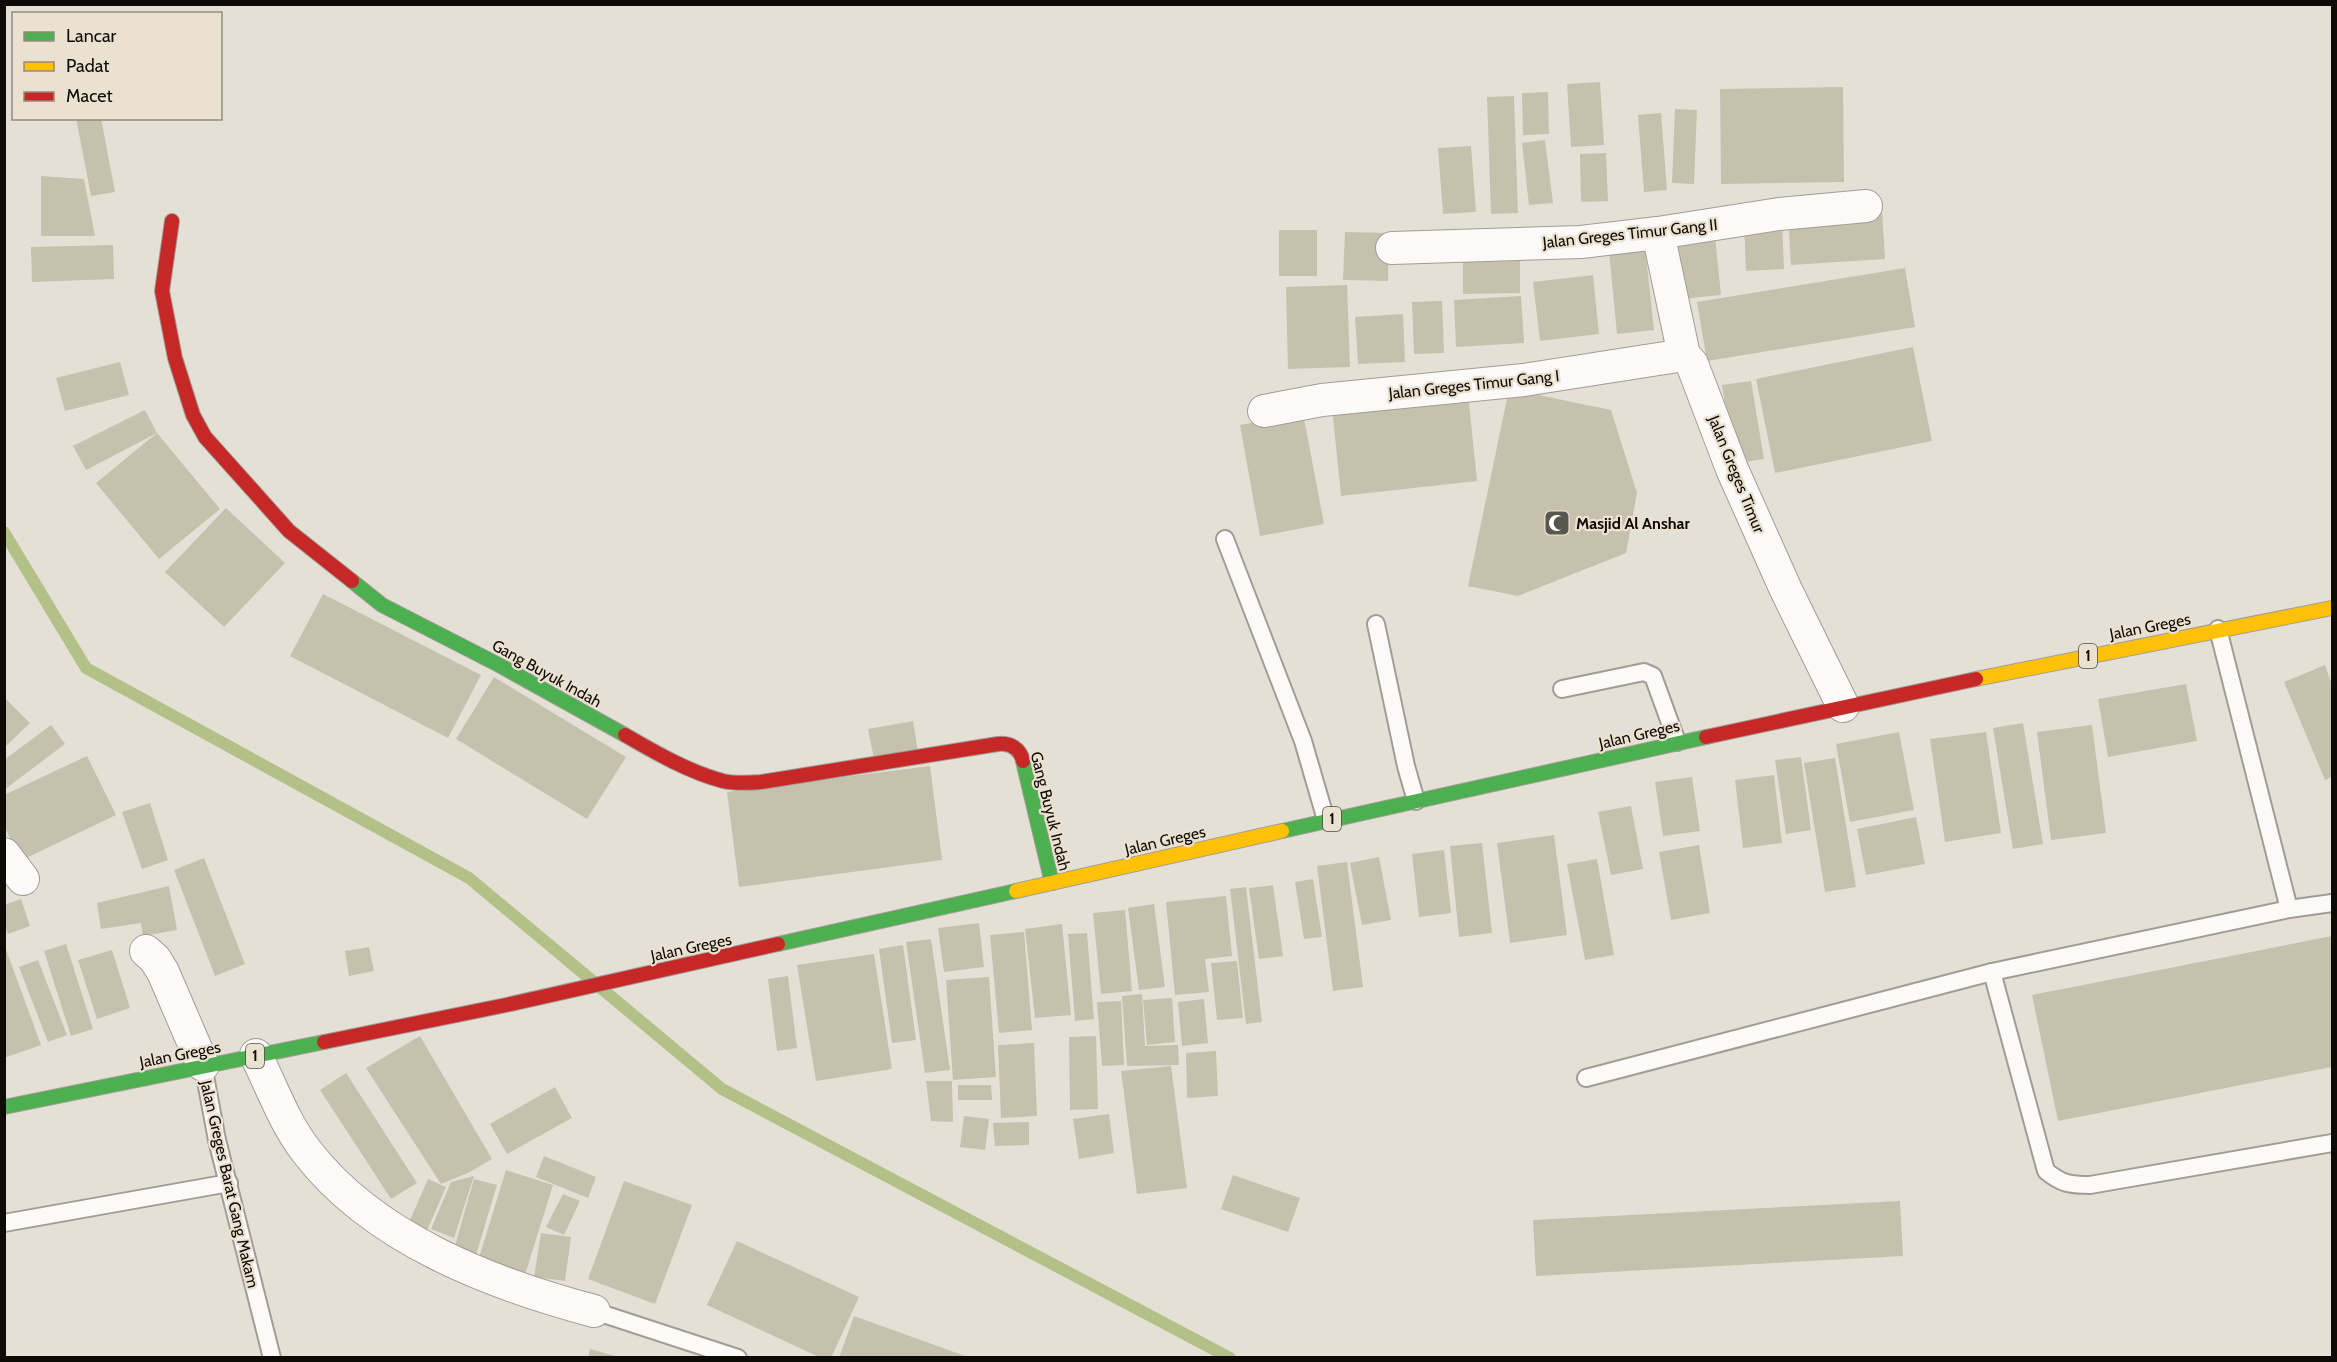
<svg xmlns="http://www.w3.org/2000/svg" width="2337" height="1362" viewBox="0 0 2337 1362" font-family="Cabin,sans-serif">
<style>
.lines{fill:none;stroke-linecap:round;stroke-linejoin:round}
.stream{stroke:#b3c188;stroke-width:12}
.building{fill:#c6c1ad}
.lane-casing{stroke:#a19d95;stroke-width:20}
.street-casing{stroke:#a19d95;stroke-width:34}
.fast-casing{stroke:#a19d95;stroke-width:16}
.slow-casing{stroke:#a19d95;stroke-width:16}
.jam-casing{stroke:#a19d95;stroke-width:16}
.lane{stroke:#fbfaf9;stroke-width:16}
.street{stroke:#fbfaf9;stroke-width:32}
.fast{stroke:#4caf50;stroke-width:14}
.slow{stroke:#ffc107;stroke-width:14}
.jam{stroke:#c62828;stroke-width:14}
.labels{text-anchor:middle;stroke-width:4.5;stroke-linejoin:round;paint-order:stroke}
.shield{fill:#ebe1d0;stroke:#504b43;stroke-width:1.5}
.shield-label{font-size:15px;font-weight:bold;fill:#0e0b06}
.street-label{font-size:16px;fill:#0e0b06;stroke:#ebe1d0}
.poi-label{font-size:16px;font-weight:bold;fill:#0e0b06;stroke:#ebe1d0;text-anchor:start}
</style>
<rect width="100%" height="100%" fill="#e5e0d6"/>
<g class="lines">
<!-- stream -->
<polyline class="stream" points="4,532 86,668 469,878 722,1089 1230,1358"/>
</g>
<!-- building -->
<g class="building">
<polygon points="1600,82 1604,145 1571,147 1567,84"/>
<polygon points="1843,87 1844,182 1721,184 1720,89"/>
<polygon points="1548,92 1549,134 1523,135 1522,93"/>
<polygon points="1514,96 1518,213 1491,214 1487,97"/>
<polygon points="1675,109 1697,110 1694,184 1672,183"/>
<polygon points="1661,113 1667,190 1644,192 1638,115"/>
<polygon points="76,118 101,118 115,192 91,196"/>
<polygon points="1545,140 1553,203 1529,205 1522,143"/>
<polygon points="1471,146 1476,212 1443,214 1438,148"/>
<polygon points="1606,153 1608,201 1581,202 1580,154"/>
<polygon points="41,176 84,179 95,236 41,236"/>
<polygon points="1882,209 1885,259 1791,265 1788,215"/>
<polygon points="1782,223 1784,269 1746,271 1744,224"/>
<polygon points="1714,227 1721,295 1681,299 1674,231"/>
<rect x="1279" y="230" width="38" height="46"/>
<polygon points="1345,232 1389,233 1388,281 1343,280"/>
<polygon points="1644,238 1654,330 1617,334 1608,241"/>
<polygon points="113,245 114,279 32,282 31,247"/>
<polygon points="1520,261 1520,293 1463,294 1463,262"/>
<polygon points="1905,268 1915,327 1707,361 1697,302"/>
<polygon points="1593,275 1599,334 1540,341 1533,282"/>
<polygon points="1347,285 1350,367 1288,369 1286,287"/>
<polygon points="1521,296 1524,343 1456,347 1454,300"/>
<polygon points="1442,301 1444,353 1414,354 1412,302"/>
<polygon points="1403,314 1405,362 1358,364 1355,317"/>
<polygon points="1913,347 1932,441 1775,473 1756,379"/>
<polygon points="120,362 129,395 65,411 56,378"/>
<polygon points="1751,381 1764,459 1734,464 1722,385"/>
<polygon points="1509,389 1611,410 1637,493 1626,553 1518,596 1468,586"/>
<polygon points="1468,393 1477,481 1341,496 1332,407"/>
<polygon points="145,410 157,433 220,509 159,559 96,483 157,433 86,470 73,446"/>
<polygon points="1303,413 1324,524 1260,536 1240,425"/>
<polygon points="226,508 285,563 224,627 165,572"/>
<polygon points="323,594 481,675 448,738 290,656"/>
<polygon points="2325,665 2332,685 2332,777 2325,780 2284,682"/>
<polygon points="494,677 626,757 587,819 456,739"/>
<polygon points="2186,684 2197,741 2108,757 2098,699"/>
<polygon points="4,697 30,723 4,748"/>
<polygon points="913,721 918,751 874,759 868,729"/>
<polygon points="2023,723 2043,844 2013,849 1993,728"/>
<polygon points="51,725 65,744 4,790 4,760"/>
<polygon points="2092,725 2106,833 2051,840 2037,732"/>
<polygon points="1899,732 1914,810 1850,822 1836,744"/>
<polygon points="1986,732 2001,833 1945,842 1930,739"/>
<polygon points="87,756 116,815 22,860 4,826 4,795"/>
<polygon points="1801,757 1811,830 1786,834 1775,760"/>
<polygon points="1835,758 1856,887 1825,892 1804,763"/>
<polygon points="930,766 942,860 739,887 727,792"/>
<polygon points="1774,775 1782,843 1743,848 1735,780"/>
<polygon points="1692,777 1700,831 1663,836 1655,782"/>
<polygon points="150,803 168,860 142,869 122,812"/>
<polygon points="1631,806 1643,869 1611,875 1598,812"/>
<polygon points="1916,817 1925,864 1866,875 1857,829"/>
<polygon points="1554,835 1567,935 1510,943 1497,843"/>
<polygon points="1482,843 1492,933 1459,937 1450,846"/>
<polygon points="1699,845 1710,913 1671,920 1659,852"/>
<polygon points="1444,850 1451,913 1419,917 1412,854"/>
<polygon points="1379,857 1391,920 1362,925 1350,863"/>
<polygon points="204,858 245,964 215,976 174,870"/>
<polygon points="1597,859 1614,955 1585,960 1567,864"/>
<polygon points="1347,862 1363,987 1333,991 1317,866"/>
<polygon points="1313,879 1322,937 1304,939 1295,882"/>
<polygon points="1273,885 1283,956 1259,959 1249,888"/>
<polygon points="169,886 177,930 143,936 141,923 101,929 97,903"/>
<polygon points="1246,887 1262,1022 1246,1024 1230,889"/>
<polygon points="1226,896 1232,956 1205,959 1209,992 1175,995 1166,902"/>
<polygon points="21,899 30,926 8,934 4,924 4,905"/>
<polygon points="1154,904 1165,987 1139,990 1128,908"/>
<polygon points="1125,910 1132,991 1101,994 1093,913"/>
<polygon points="979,923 984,967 944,972 938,928"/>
<polygon points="1062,924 1071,1015 1035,1018 1025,929"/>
<polygon points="1024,932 1032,1030 999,1033 990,935"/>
<polygon points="1087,933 1094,1019 1075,1021 1068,934"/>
<polygon points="2332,936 2332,1067 2058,1121 2032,995"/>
<polygon points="931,939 950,1070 925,1073 906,942"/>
<polygon points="4,944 41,1045 4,1058"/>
<polygon points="66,944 93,1029 71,1036 44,951"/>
<polygon points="903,945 916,1040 892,1043 879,949"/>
<polygon points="369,947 374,971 349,976 345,951"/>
<polygon points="112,950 130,1008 97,1019 78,960"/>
<polygon points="874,954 892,1069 816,1081 797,965"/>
<polygon points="38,960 67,1035 48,1042 19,967"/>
<polygon points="1237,961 1243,1018 1217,1020 1211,963"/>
<polygon points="788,976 797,1048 777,1051 768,979"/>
<polygon points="989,977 996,1077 953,1080 946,980"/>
<polygon points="1142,994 1145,1046 1178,1045 1179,1065 1127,1066 1122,996"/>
<polygon points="1172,998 1175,1042 1147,1045 1143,1000"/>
<polygon points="1204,999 1208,1043 1182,1046 1178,1002"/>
<polygon points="1121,1001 1124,1065 1102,1066 1097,1002"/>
<polygon points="420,1036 492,1159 470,1172 441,1184 366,1068"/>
<polygon points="1096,1036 1098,1109 1070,1110 1069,1037"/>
<polygon points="1034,1043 1037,1116 1001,1118 998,1045"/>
<polygon points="1216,1051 1218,1096 1187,1098 1186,1053"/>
<polygon points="1171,1066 1187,1188 1137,1194 1121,1071"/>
<polygon points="346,1073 417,1183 391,1199 320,1090"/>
<polygon points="926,1081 952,1081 953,1122 931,1121"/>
<polygon points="958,1085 991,1085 992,1100 958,1100"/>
<polygon points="555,1087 572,1118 507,1154 490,1124"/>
<polygon points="1109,1114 1114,1153 1079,1159 1073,1119"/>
<polygon points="964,1116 989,1119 985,1150 960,1147"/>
<polygon points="1029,1122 1029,1145 995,1146 993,1123"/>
<polygon points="544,1156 596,1177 588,1198 536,1177"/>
<polygon points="506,1170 553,1185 525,1275 478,1261"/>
<polygon points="1233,1175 1300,1198 1288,1232 1221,1209"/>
<polygon points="474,1176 454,1238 431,1229 451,1182"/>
<polygon points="428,1179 446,1187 425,1235 407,1227"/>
<polygon points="474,1179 497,1185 476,1255 454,1249"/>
<polygon points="624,1181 692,1205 655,1304 588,1279"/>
<polygon points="563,1194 580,1201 564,1235 546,1227"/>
<polygon points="1900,1201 1903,1256 1536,1276 1533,1220"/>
<polygon points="541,1233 571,1237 565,1281 534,1277"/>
<polygon points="737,1241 859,1297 831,1358 821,1358 707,1305"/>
<polygon points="854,1316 968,1357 968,1358 839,1358"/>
<polygon points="590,1349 619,1357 618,1358 588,1358"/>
</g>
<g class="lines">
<!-- lane casing -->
<g class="lane-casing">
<g id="lane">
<polyline points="1225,539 1303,741 1326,820"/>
<polyline points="1376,624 1406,766 1416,801"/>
<polyline points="1562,689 1644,672 1653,676 1677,742"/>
<polyline points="2289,909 2332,903"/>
<path d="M1992 972 2046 1171C2062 1184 2070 1185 2090 1185L2332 1143"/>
<polyline points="203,1065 217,1140 272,1358"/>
<polyline points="1586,1078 1992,972 2289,909 2218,629"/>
<polyline points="4,1223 229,1183"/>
<polyline points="594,1311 738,1358"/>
</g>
</g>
<!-- street casing -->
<g class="street-casing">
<g id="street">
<polyline points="1658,233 1684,355 1692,364 1732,469 1786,590 1843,706"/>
<polyline points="1392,248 1581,242 1658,233 1779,214 1866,206"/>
<polyline points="1264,411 1322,400 1524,380 1684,355"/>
<polyline points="4,854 23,879"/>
<polyline points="146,951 155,959 163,972 203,1065"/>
<path d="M256 1055C272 1088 285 1124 307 1152 374 1239 492 1284 594 1311"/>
</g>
</g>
<!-- fast casing -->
<g class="fast-casing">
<g id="fast">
<polyline points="352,581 382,605 499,665 625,735"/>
<polyline points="1023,761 1052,883"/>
<polyline points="1282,831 1706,737"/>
<polyline points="778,944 1016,891"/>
<polyline points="4,1107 324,1042"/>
</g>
</g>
<!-- slow casing -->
<g class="slow-casing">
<g id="slow">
<polyline points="1976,679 2332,608"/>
<polyline points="1016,891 1282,831"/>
</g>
</g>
<!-- jam casing -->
<g class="jam-casing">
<g id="jam">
<polyline points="172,221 162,291 175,358 193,415 205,437 289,531 352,581"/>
<path d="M625 735C656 753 689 772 723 781 736 784 749 783 761 782L998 744C1010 743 1020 748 1023 761"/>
<polyline points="1706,737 1976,679"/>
<polyline points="324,1042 506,1005 778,944"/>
</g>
</g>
<!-- lane -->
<use href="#lane" class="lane"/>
<!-- street -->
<use href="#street" class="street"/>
<!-- fast -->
<use href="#fast" class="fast"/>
<!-- slow -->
<use href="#slow" class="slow"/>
<!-- jam -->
<use href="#jam" class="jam"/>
</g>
<!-- icons -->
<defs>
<g id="mosque-square" transform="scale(1.35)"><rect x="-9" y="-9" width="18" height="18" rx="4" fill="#59564f" stroke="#ebe1d0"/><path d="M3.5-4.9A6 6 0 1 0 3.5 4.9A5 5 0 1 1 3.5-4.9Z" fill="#fff"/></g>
</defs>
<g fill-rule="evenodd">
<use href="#mosque-square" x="1557" y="523"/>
</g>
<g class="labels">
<!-- shield labels -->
<g class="shield">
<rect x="2079" y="644" width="18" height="24" rx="4.5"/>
<rect x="1323" y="807" width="18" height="24" rx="4.5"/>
<rect x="246" y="1044" width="18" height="24" rx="4.5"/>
</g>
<g class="shield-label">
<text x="2088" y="661">1</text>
<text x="1332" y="824">1</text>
<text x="255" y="1061">1</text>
</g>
<!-- street labels -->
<g class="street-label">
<text transform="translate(1630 233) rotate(-6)" y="6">Jalan Greges Timur Gang II</text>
<text transform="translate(1474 384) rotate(-6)" y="6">Jalan Greges Timur Gang I</text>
<text transform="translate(1737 474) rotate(68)" y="6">Jalan Greges Timur</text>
<text transform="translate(2150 626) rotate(-11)" y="6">Jalan Greges</text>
<text transform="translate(547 673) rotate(29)" y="6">Gang Buyuk Indah</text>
<text transform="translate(1639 734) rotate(-13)" y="6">Jalan Greges</text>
<text transform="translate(1051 811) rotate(76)" y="6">Gang Buyuk Indah</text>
<text transform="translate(1165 840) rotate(-13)" y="6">Jalan Greges</text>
<text transform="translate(691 947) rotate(-12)" y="6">Jalan Greges</text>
<text transform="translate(180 1054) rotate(-11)" y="6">Jalan Greges</text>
<text transform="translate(230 1184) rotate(77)" y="6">Jalan Greges Barat Gang Makam</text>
</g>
<!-- poi labels -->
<g class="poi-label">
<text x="1576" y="529">Masjid Al Anshar</text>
</g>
</g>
<!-- border -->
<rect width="2337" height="1362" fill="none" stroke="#0e0b06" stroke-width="12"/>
<!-- legend -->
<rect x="12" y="12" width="210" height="108" fill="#ebe1d0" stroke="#938b7f" stroke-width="1.5"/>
<rect x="24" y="32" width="30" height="9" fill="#4caf50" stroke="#938b7f" stroke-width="1.5"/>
<text x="66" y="42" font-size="18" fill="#0e0b06">Lancar</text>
<rect x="24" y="62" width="30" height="9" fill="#ffc107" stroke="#938b7f" stroke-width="1.5"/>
<text x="66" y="72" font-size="18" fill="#0e0b06">Padat</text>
<rect x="24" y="92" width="30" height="9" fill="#c62828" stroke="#938b7f" stroke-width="1.5"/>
<text x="66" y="102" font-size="18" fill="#0e0b06">Macet</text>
</svg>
